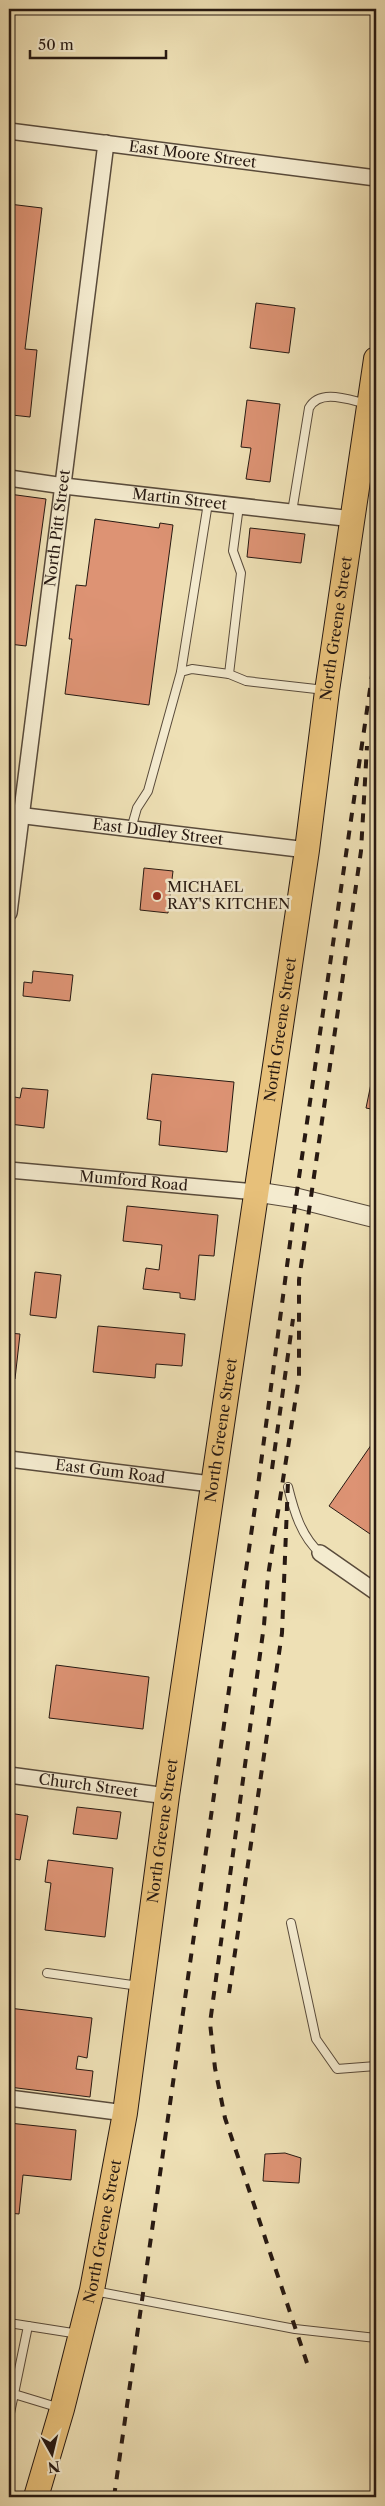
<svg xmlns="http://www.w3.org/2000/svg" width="385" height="2506" viewBox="0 0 385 2506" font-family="'Libre Caslon Text',serif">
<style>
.building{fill:#dd9374;stroke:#271912}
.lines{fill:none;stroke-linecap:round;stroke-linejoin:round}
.service-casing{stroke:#594b3b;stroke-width:10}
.minor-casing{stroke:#594b3b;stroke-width:18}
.tertiary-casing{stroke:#594b3b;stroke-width:21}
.primary-casing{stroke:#271912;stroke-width:26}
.path{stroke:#271912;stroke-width:3;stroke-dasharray:1 2.5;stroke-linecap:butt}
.service{stroke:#f4ebcf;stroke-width:8}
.minor{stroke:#f4ebcf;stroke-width:15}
.tertiary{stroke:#f4ebcf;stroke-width:19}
.primary{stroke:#e7c07a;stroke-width:24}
.rail{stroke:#271912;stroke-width:4;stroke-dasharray:9 9;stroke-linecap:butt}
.poi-dot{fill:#8f2418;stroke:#f4ebcf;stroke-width:2}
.labels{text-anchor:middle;stroke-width:5;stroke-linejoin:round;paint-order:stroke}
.street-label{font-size:15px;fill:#271912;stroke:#f4ebcf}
.poi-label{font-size:15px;fill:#271912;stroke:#f4ebcf;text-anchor:start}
</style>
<rect width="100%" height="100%" fill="#eee0b5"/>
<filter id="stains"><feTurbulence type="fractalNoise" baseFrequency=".004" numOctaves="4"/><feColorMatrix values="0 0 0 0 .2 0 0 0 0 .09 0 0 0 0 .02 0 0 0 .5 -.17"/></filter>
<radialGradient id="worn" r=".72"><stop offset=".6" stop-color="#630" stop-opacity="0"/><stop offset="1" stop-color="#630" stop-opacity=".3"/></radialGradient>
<!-- building -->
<g class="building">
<polygon points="9,204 42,208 25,349 37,350 30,417 12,415 9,439"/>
<polygon points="256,303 295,308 289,353 250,348"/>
<polygon points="247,400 280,404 270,482 246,479 251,448 241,447"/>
<polygon points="9,494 46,499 26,646 9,644"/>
<polygon points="95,519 159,528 160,523 173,525 149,705 65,694 72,639 69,639 76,585 86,586"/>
<polygon points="250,528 305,534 301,563 247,557"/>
<polygon points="144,868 173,871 168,913 140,910"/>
<polygon points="33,971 73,975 70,1001 23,996 24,982 32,983"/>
<polygon points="152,1074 234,1082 227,1152 159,1145 161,1121 147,1119"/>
<polygon points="373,1074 376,1075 376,1110 366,1108"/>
<polygon points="22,1088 48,1090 44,1128 9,1124 9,1096 20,1098"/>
<polygon points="127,1206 218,1215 214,1256 199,1255 195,1300 180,1298 180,1293 143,1289 146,1268 159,1270 162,1245 123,1241"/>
<polygon points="35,1272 61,1275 56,1318 30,1315"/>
<polygon points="98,1326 185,1334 182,1366 156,1364 155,1378 93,1372"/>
<polygon points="9,1333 20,1334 15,1379 9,1378"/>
<polygon points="376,1438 376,1538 329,1506"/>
<polygon points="56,1665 149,1677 143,1729 49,1718"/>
<polygon points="77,1807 121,1812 117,1839 73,1834"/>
<polygon points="9,1813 28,1816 20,1860 9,1858"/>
<polygon points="48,1860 113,1868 105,1937 45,1930 51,1883 45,1882"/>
<polygon points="9,2008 92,2018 87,2058 78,2056 76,2069 93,2071 90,2097 9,2087"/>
<polygon points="9,2123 76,2130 71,2180 23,2175 19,2214 9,2213"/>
<polygon points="285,2153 301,2158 299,2183 263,2181 265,2154"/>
</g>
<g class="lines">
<!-- service casing -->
<g class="service-casing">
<g id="service">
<polyline points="239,506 233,551 241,573 229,674 246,681 325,690"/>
<path d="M292 512 309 408C320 388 349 400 368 404"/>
<polyline points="181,672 208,503"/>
<polyline points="131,829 137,808 148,791 181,672 192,669 229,674"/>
<path d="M288 1487C294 1511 301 1536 320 1553"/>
<polyline points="291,1923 316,2039 337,2069 376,2066"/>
<polyline points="47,1973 139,1986"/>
<polyline points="94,2291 295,2329 376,2338"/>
<polyline points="9,2323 79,2334"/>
<polyline points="14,2394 60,2408"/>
<polyline points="9,2418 28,2326"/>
</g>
</g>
<!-- minor casing -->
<g class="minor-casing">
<g id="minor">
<path id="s1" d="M9 131 376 178"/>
<path id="s2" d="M9 478 64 486 353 519"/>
<path id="s3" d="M9 814 307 850"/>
<path id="s4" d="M9 913 106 143"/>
<path id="s5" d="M9 1170 257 1192"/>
<path id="s6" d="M9 1459 211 1484"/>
<polyline points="320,1553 376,1592"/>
<path id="s7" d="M9 1775 167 1796"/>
<polyline points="9,2098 125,2113"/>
</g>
</g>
<!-- tertiary casing -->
<g class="tertiary-casing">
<polyline id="tertiary" points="257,1192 296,1198 376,1218"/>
</g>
<!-- primary casing -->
<g class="primary-casing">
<g id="primary">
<path id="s8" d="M36 2497 62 2409 92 2290 125 2113 167 1796 307 850 327 691 376 359"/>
</g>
</g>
<!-- path -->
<polyline class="path" points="373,1049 376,1048"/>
<!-- service -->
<use href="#service" class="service"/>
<!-- minor -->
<use href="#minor" class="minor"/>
<!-- tertiary -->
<use href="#tertiary" class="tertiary"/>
<!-- primary -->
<use href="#primary" class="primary"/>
<!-- rail -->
<g class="rail">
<polyline points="272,1469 293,1319"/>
<polyline points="229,1993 282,1633 288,1481"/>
<polyline points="307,2363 225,2118 215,2068 210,2023 264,1625 268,1576 299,1377 299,1280 361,851 367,746"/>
<polyline points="114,2497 257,1493 296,1198 376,648"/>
</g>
</g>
<!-- markers -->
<circle class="poi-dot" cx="157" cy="896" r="5"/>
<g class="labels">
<!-- street labels -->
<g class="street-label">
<text dy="5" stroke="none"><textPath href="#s1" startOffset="185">East Moore Street</textPath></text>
<text dy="5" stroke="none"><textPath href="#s2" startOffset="172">Martin Street</textPath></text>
<text dy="5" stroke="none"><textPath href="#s4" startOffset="388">North Pitt Street</textPath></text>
<text dy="5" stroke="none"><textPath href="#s8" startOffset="1894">North Greene Street</textPath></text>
<text dy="5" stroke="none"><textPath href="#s3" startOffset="150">East Dudley Street</textPath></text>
<text dy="5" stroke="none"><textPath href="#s8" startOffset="1489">North Greene Street</textPath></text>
<text dy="5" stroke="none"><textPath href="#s5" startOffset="125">Mumford Road</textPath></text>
<text dy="5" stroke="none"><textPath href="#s8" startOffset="1084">North Greene Street</textPath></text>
<text dy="5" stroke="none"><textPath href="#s6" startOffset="102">East Gum Road</textPath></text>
<text dy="5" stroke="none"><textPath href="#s7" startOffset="80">Church Street</textPath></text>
<text dy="5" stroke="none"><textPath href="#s8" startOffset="679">North Greene Street</textPath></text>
<text dy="5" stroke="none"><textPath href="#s8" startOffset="274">North Greene Street</textPath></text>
</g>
<!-- poi labels -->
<g class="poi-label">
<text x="167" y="892">MICHAEL<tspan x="167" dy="17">RAY'S KITCHEN</tspan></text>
</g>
</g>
<!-- margin -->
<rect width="385" height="2506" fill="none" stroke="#eee0b5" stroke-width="30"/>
<rect x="10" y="10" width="365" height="2486" fill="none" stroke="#271912" stroke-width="2.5"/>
<rect x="15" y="15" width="355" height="2476" fill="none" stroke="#271912"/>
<!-- north arrow -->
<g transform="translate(52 2454) rotate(172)" stroke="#f4ebcf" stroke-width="4" paint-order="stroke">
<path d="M0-4L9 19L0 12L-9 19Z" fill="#271912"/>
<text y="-8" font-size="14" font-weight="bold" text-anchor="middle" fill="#271912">N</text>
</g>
<!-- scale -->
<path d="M30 50v8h136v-8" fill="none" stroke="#271912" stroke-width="2.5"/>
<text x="38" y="50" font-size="15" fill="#271912" stroke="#f4ebcf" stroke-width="4" paint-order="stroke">50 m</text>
<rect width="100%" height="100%" filter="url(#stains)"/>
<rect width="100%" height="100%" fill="url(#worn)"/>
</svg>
